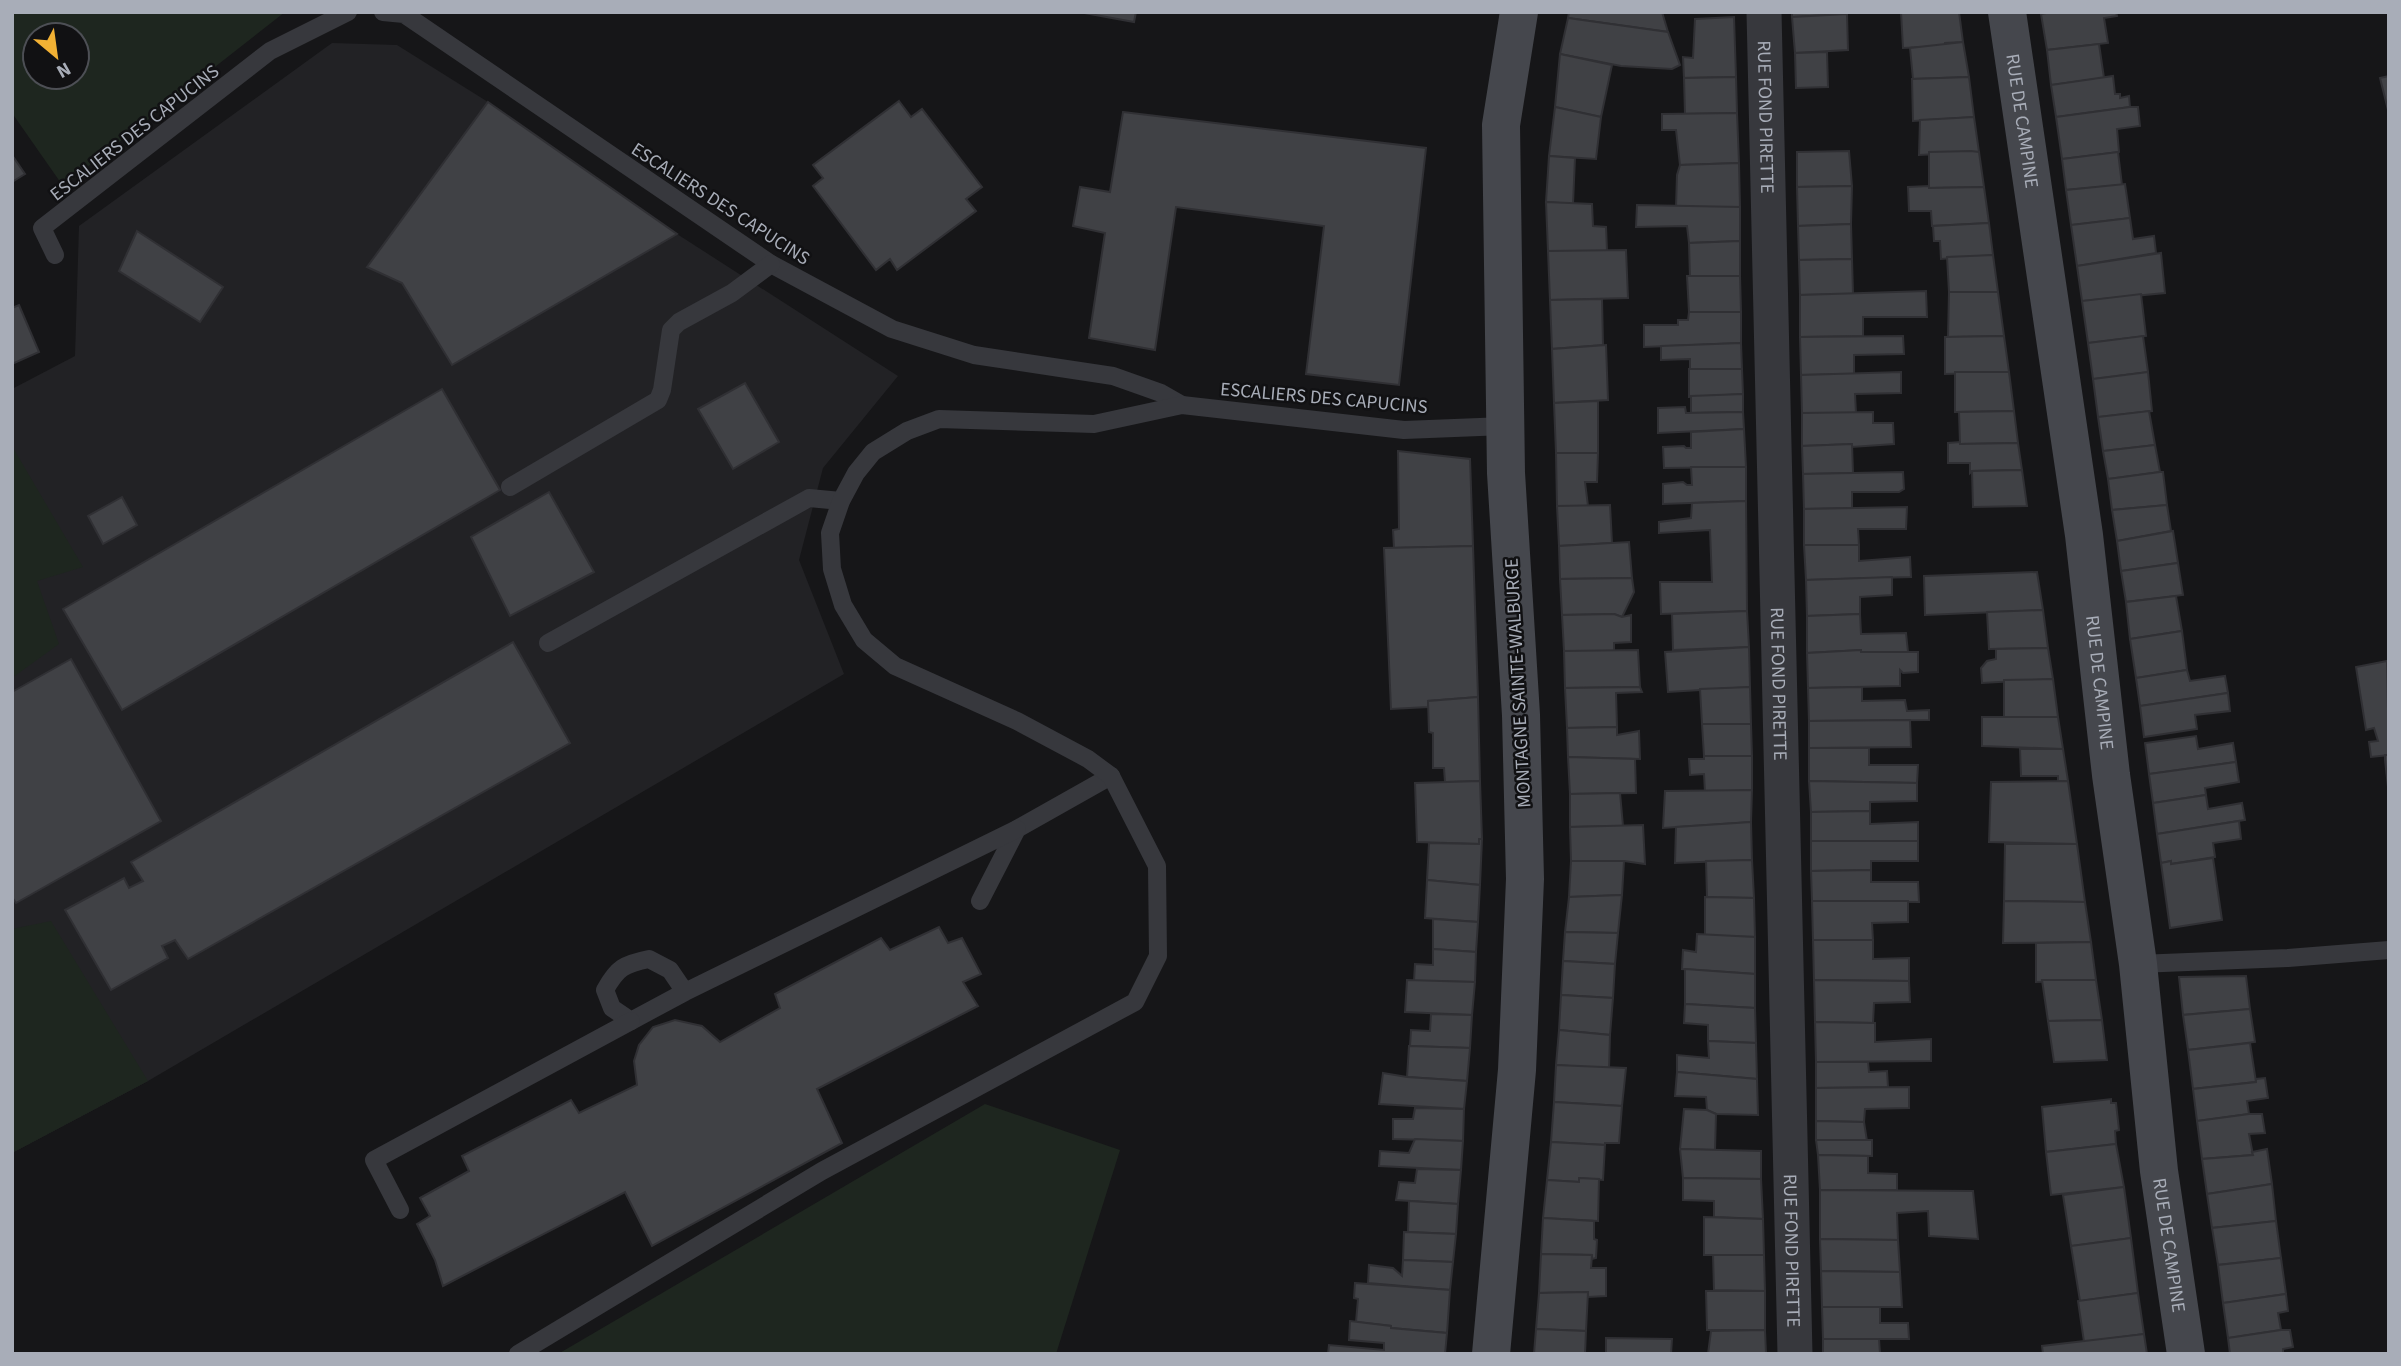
<svg xmlns="http://www.w3.org/2000/svg" width="2401" height="1366" viewBox="0 0 2401 1366" font-family="'Source Sans 3',sans-serif">
<style>
.built{fill:#222225}
.green{fill:#1e261f;fill-rule:evenodd}
.building{fill:#404145;stroke:#303034;stroke-width:2}
.lines{fill:none;stroke-linecap:round;stroke-linejoin:round}
.lane{stroke:#37383d;stroke-width:18}
.street{stroke:#37383d;stroke-width:35}
.secondary{stroke:#45474d;stroke-width:38}
.labels{text-anchor:middle;stroke-width:5;stroke-linejoin:round;paint-order:stroke}
.street-label{font-size:19px;fill:#a8adb8;stroke:#111113}
</style>
<rect width="100%" height="100%" fill="#161618"/>
<!-- built -->
<polygon class="built" points="332,43 397,45 488,102 677,234 898,376 823,468 799,560 844,674 148,1081 12,1153 12,389 75,356 79,226"/>
<!-- green -->
<g class="green">
<path d="M12 12H285L63 186 12 113ZM35 35H77V77H35Z"/>
<polygon points="12,446 83,567 37,581 59,644 12,678"/>
<polygon points="51,921 148,1081 12,1153 12,929"/>
<polygon points="985,1104 1120,1150 1056,1354 558,1354"/>
</g>
<!-- building -->
<g class="building">
<polygon points="1079,12 1136,12 1134,22"/>
<polygon points="1569,12 1662,12 1668,32 1568,18"/>
<polygon points="1792,12 1847,12 1847,14 1792,17"/>
<polygon points="1901,12 1959,12 1963,42 1945,43 1945,46 1903,48"/>
<polygon points="2051,12 2116,12 2117,16 2104,18 2108,43 2047,50 2041,14"/>
<polygon points="1847,14 1848,50 1795,53 1792,17"/>
<polygon points="1734,17 1736,77 1684,78 1683,57 1693,58 1695,19"/>
<polygon points="1568,18 1668,32 1680,65 1672,69 1621,66 1560,54"/>
<polygon points="1963,42 1969,77 1913,79 1910,48"/>
<polygon points="2099,44 2104,78 2051,85 2047,50"/>
<polygon points="1827,52 1828,87 1796,88 1795,53"/>
<polygon points="1560,54 1612,65 1601,117 1555,107"/>
<polygon points="2113,76 2115,94 2120,94 2120,98 2129,96 2130,107 2056,117 2051,85"/>
<polygon points="2389,76 2389,114 2380,78"/>
<polygon points="1736,77 1737,113 1685,114 1684,78"/>
<polygon points="1969,77 1974,117 1913,121 1912,79"/>
<polygon points="899,101 911,117 922,109 982,187 966,199 976,211 897,270 890,259 876,270 813,186 823,178 813,165"/>
<polygon points="488,102 677,234 452,365 402,283 367,267"/>
<polygon points="1555,107 1601,117 1596,159 1549,156"/>
<polygon points="2130,107 2138,107 2140,126 2117,129 2119,152 2062,159 2056,117"/>
<polygon points="1123,112 1426,148 1399,385 1306,374 1324,226 1176,207 1155,350 1089,338 1105,233 1073,226 1080,187 1110,192"/>
<polygon points="1737,113 1739,163 1680,165 1676,130 1662,130 1662,114"/>
<polygon points="1974,117 1979,152 1919,155 1920,120"/>
<polygon points="1849,151 1852,186 1797,187 1797,152"/>
<polygon points="1971,151 1979,152 1984,187 1929,188 1929,152"/>
<polygon points="2118,152 2122,185 2066,190 2062,159"/>
<polygon points="12,155 25,174 12,182"/>
<polygon points="1549,156 1575,158 1573,204 1546,202"/>
<polygon points="1739,163 1740,207 1676,207 1677,175 1680,165"/>
<polygon points="2125,184 2130,218 2071,225 2066,190"/>
<polygon points="1852,186 1851,224 1798,226 1797,187"/>
<polygon points="1929,186 1929,188 1984,187 1989,223 1932,226 1931,211 1909,211 1908,187"/>
<polygon points="1546,202 1592,204 1593,226 1606,227 1607,251 1548,251"/>
<polygon points="1637,205 1740,207 1740,241 1689,243 1687,226 1636,227"/>
<polygon points="2130,218 2133,239 2154,236 2156,253 2077,266 2071,225"/>
<polygon points="1989,223 1993,255 1941,259 1940,241 1934,241 1933,226"/>
<polygon points="1851,224 1852,259 1799,260 1798,226"/>
<polygon points="137,231 223,287 200,322 119,271"/>
<polygon points="1740,241 1740,276 1690,278 1689,243"/>
<polygon points="1626,250 1628,298 1550,300 1548,251"/>
<polygon points="2161,253 2165,293 2082,301 2077,266"/>
<polygon points="1993,255 1998,292 1949,292 1947,257"/>
<polygon points="1852,259 1853,294 1800,295 1799,260"/>
<polygon points="1687,276 1740,276 1741,312 1689,312"/>
<polygon points="1926,291 1927,317 1863,317 1863,336 1800,337 1800,295"/>
<polygon points="1949,292 1998,292 2004,336 1948,337"/>
<polygon points="2141,294 2146,336 2088,343 2082,301"/>
<polygon points="1602,299 1603,345 1552,349 1550,300"/>
<polygon points="19,305 39,352 12,364 12,308"/>
<polygon points="1689,312 1741,312 1741,343 1644,347 1644,325 1678,325 1678,320 1688,320"/>
<polygon points="1903,336 1904,354 1854,355 1854,374 1801,375 1800,337"/>
<polygon points="2004,336 2009,372 1945,374 1945,337"/>
<polygon points="2143,336 2148,372 2093,379 2088,343"/>
<polygon points="1741,343 1742,369 1690,369 1690,359 1661,360 1661,346"/>
<polygon points="1606,345 1608,400 1554,403 1552,349"/>
<polygon points="1689,369 1742,369 1743,394 1689,397"/>
<polygon points="1901,372 1901,393 1855,394 1856,413 1802,413 1801,375"/>
<polygon points="1955,372 2009,372 2014,411 1955,412"/>
<polygon points="2148,372 2152,411 2098,417 2093,379"/>
<polygon points="745,383 779,442 733,469 698,409"/>
<polygon points="442,389 500,490 122,710 63,609"/>
<polygon points="1743,394 1743,412 1691,413 1691,396"/>
<polygon points="1598,401 1598,453 1556,453 1554,403"/>
<polygon points="1685,407 1686,413 1743,412 1744,429 1658,433 1658,408"/>
<polygon points="2014,411 2018,443 1960,444 1959,412"/>
<polygon points="2149,411 2155,445 2103,451 2098,417"/>
<polygon points="1873,412 1873,423 1893,423 1894,444 1852,447 1852,444 1802,446 1802,413"/>
<polygon points="1744,429 1746,467 1664,468 1663,447 1684,446 1686,448 1691,448 1691,432"/>
<polygon points="1960,442 1960,444 2018,443 2022,470 1972,471 1970,473 1970,463 1948,463 1948,443"/>
<polygon points="1852,444 1853,473 1803,474 1802,446"/>
<polygon points="2155,445 2160,472 2108,479 2103,451"/>
<polygon points="1398,451 1470,459 1473,546 1394,548 1393,530 1399,529"/>
<polygon points="1556,453 1598,453 1597,482 1585,482 1588,506 1557,506"/>
<polygon points="1691,467 1746,467 1746,501 1663,504 1663,484 1683,482 1687,485 1692,485"/>
<polygon points="2022,470 2027,506 1973,507 1972,471"/>
<polygon points="1903,472 1904,489 1899,492 1852,492 1852,508 1804,509 1803,474"/>
<polygon points="2160,472 2163,472 2167,505 2112,510 2108,479"/>
<polygon points="549,492 594,572 510,616 471,537"/>
<polygon points="122,497 137,525 103,544 88,516"/>
<polygon points="1746,501 1747,611 1661,614 1660,582 1712,582 1710,530 1659,533 1659,522 1691,518 1692,503"/>
<polygon points="1610,505 1612,543 1559,546 1557,506"/>
<polygon points="2167,505 2171,531 2117,541 2112,510"/>
<polygon points="1907,507 1906,529 1858,529 1859,545 1804,545 1804,509"/>
<polygon points="2173,531 2178,563 2121,571 2117,541"/>
<polygon points="1629,542 1632,578 1560,579 1559,546"/>
<polygon points="1804,545 1859,545 1859,561 1910,557 1911,577 1806,580"/>
<polygon points="1473,546 1478,697 1428,701 1428,707 1391,709 1384,548"/>
<polygon points="2178,563 2183,595 2126,602 2121,571"/>
<polygon points="2037,572 2043,610 1925,615 1924,576"/>
<polygon points="1892,577 1892,595 1860,597 1860,614 1807,616 1806,580"/>
<polygon points="1632,578 1634,592 1622,617 1614,614 1562,615 1560,579"/>
<polygon points="2176,596 2182,631 2130,639 2126,602"/>
<polygon points="2043,610 2048,648 1989,649 1987,612"/>
<polygon points="1747,611 1749,647 1673,650 1672,614"/>
<polygon points="1614,614 1622,617 1631,615 1631,642 1614,643 1614,651 1564,651 1562,615"/>
<polygon points="1860,614 1861,634 1906,633 1908,652 1861,652 1861,650 1807,653 1807,616"/>
<polygon points="2182,631 2187,670 2136,678 2130,639"/>
<polygon points="513,642 570,743 188,959 175,940 162,946 168,958 111,990 65,910 124,878 129,888 143,881 131,862"/>
<polygon points="1749,647 1750,687 1668,692 1665,652"/>
<polygon points="2048,648 2053,679 1982,683 1981,668 1987,661 1996,659 1996,649"/>
<polygon points="1638,650 1640,687 1565,688 1564,651"/>
<polygon points="1861,650 1861,652 1918,652 1918,672 1903,673 1900,670 1900,686 1808,688 1807,653"/>
<polygon points="71,659 161,821 16,903 12,897 12,692"/>
<polygon points="2387,661 2389,755 2371,757 2369,742 2378,741 2374,728 2366,730 2356,667"/>
<polygon points="2187,670 2190,681 2225,676 2228,693 2140,706 2136,678"/>
<polygon points="2053,679 2058,717 2004,718 2004,680"/>
<polygon points="1640,687 1642,692 1616,693 1617,727 1567,728 1565,688"/>
<polygon points="1750,687 1751,724 1702,724 1700,689"/>
<polygon points="1862,687 1862,701 1905,700 1907,711 1929,710 1929,720 1809,721 1808,688"/>
<polygon points="2228,693 2230,711 2195,715 2197,729 2144,737 2140,706"/>
<polygon points="1478,697 1480,781 1445,782 1444,768 1433,768 1433,733 1429,732 1428,701"/>
<polygon points="1982,717 2058,717 2063,749 1982,746"/>
<polygon points="1910,720 1911,747 1809,748 1809,721"/>
<polygon points="1702,724 1751,724 1752,756 1704,756"/>
<polygon points="1617,727 1617,735 1639,731 1640,759 1568,757 1567,728"/>
<polygon points="2196,736 2198,749 2233,743 2236,762 2149,774 2145,743"/>
<polygon points="1809,748 1869,748 1869,765 1918,765 1917,783 1809,781"/>
<polygon points="2020,749 2063,749 2068,781 2058,781 2058,776 2021,776"/>
<polygon points="2385,755 2389,755 2389,796 2385,760"/>
<polygon points="1704,756 1752,756 1752,790 1705,792 1704,774 1690,775 1689,759 1704,759"/>
<polygon points="1568,757 1635,759 1636,793 1570,794"/>
<polygon points="2236,762 2239,782 2205,788 2206,795 2153,803 2149,774"/>
<polygon points="1480,781 1482,839 1479,839 1479,844 1417,842 1415,783"/>
<polygon points="1809,781 1917,783 1917,801 1870,802 1870,811 1811,812"/>
<polygon points="2068,781 2077,844 1989,842 1991,782"/>
<polygon points="1752,790 1751,822 1663,828 1665,791"/>
<polygon points="1620,793 1623,826 1570,827 1570,794"/>
<polygon points="2206,795 2208,809 2242,803 2245,820 2157,834 2153,803"/>
<polygon points="1870,811 1870,824 1918,822 1918,841 1811,841 1811,812"/>
<polygon points="2239,821 2241,839 2213,843 2215,857 2171,864 2171,861 2161,863 2157,834"/>
<polygon points="1751,822 1752,860 1675,863 1676,827"/>
<polygon points="1643,825 1645,864 1624,861 1571,861 1570,827"/>
<polygon points="1479,839 1482,839 1480,885 1427,880 1429,843 1479,844"/>
<polygon points="1811,841 1918,841 1918,861 1871,861 1871,870 1811,871"/>
<polygon points="2005,844 2077,844 2085,902 2004,901"/>
<polygon points="2213,858 2222,920 2170,928 2161,863 2171,861 2171,864"/>
<polygon points="1752,860 1754,898 1707,897 1706,861"/>
<polygon points="1571,861 1624,861 1622,895 1569,897"/>
<polygon points="1871,870 1871,882 1918,882 1919,902 1812,901 1811,871"/>
<polygon points="1427,880 1480,885 1478,922 1425,918"/>
<polygon points="1622,895 1618,933 1565,932 1569,897"/>
<polygon points="1705,897 1754,898 1755,937 1705,936"/>
<polygon points="1812,901 1908,901 1908,922 1872,923 1873,940 1813,940"/>
<polygon points="2004,901 2085,902 2091,942 2003,943"/>
<polygon points="1433,919 1478,922 1476,952 1433,949"/>
<polygon points="939,927 948,943 962,938 981,974 963,982 978,1006 817,1089 842,1143 652,1246 625,1192 443,1286 435,1260 417,1224 430,1216 420,1198 469,1171 462,1156 571,1100 579,1113 637,1085 634,1061 639,1045 653,1027 675,1020 702,1026 720,1042 780,1008 775,994 881,938 890,950"/>
<polygon points="1565,932 1618,933 1615,964 1563,961"/>
<polygon points="1697,934 1755,937 1755,974 1682,969 1683,950 1696,952"/>
<polygon points="1813,940 1873,940 1873,959 1909,958 1909,981 1814,980"/>
<polygon points="2091,942 2096,980 2036,982 2036,943"/>
<polygon points="1433,949 1476,952 1475,982 1414,981 1415,964 1433,965"/>
<polygon points="1563,961 1615,964 1613,998 1561,995"/>
<polygon points="1685,969 1755,974 1755,1008 1685,1004"/>
<polygon points="2246,976 2250,1009 2183,1015 2179,977"/>
<polygon points="1407,980 1475,982 1472,1015 1405,1012"/>
<polygon points="1814,980 1909,981 1910,1002 1874,1003 1873,1023 1815,1022"/>
<polygon points="2042,980 2096,980 2102,1020 2048,1021"/>
<polygon points="1561,995 1613,998 1610,1035 1559,1030"/>
<polygon points="1685,1004 1755,1008 1756,1043 1708,1041 1708,1025 1684,1023"/>
<polygon points="2250,1009 2255,1042 2188,1050 2183,1015"/>
<polygon points="1431,1014 1472,1015 1470,1048 1410,1046 1411,1030 1430,1031"/>
<polygon points="2102,1020 2107,1060 2054,1062 2048,1021"/>
<polygon points="1815,1022 1875,1023 1875,1042 1931,1039 1931,1061 1816,1062"/>
<polygon points="1559,1030 1610,1035 1609,1069 1556,1065"/>
<polygon points="1708,1041 1756,1043 1757,1079 1677,1072 1677,1055 1709,1058"/>
<polygon points="2250,1043 2256,1082 2193,1089 2188,1050"/>
<polygon points="1409,1046 1470,1048 1467,1081 1407,1077"/>
<polygon points="1816,1062 1868,1062 1869,1072 1887,1071 1888,1087 1816,1088"/>
<polygon points="1556,1065 1626,1068 1622,1106 1554,1102"/>
<polygon points="1677,1072 1757,1079 1758,1115 1716,1114 1707,1110 1706,1097 1675,1096"/>
<polygon points="1383,1073 1407,1077 1467,1081 1464,1109 1379,1104"/>
<polygon points="2265,1078 2268,1098 2247,1101 2249,1114 2197,1121 2193,1089 2256,1082 2256,1079"/>
<polygon points="1909,1087 1909,1108 1865,1109 1864,1122 1816,1121 1816,1088"/>
<polygon points="2111,1099 2111,1103 2116,1103 2119,1130 2115,1131 2116,1144 2046,1152 2042,1107"/>
<polygon points="1554,1102 1622,1106 1619,1143 1605,1143 1605,1145 1551,1142"/>
<polygon points="1415,1108 1464,1109 1463,1141 1393,1139 1393,1119 1413,1119"/>
<polygon points="1684,1109 1707,1110 1716,1114 1715,1150 1680,1149"/>
<polygon points="2249,1114 2262,1114 2265,1133 2249,1134 2253,1155 2202,1159 2197,1121"/>
<polygon points="1816,1121 1864,1122 1867,1141 1816,1140"/>
<polygon points="1415,1139 1463,1141 1461,1170 1379,1166 1380,1151 1409,1153"/>
<polygon points="1816,1140 1872,1140 1872,1156 1818,1155"/>
<polygon points="1551,1142 1605,1145 1603,1180 1579,1178 1579,1182 1547,1180"/>
<polygon points="2116,1144 2124,1187 2051,1195 2046,1152"/>
<polygon points="1680,1149 1761,1151 1761,1179 1683,1178"/>
<polygon points="2267,1149 2272,1184 2207,1194 2202,1159 2253,1155 2252,1152"/>
<polygon points="1818,1155 1868,1156 1868,1173 1897,1174 1897,1190 1820,1190"/>
<polygon points="1417,1169 1461,1170 1458,1204 1396,1200 1399,1182 1415,1183"/>
<polygon points="1579,1178 1599,1179 1598,1221 1543,1218 1547,1180 1579,1182"/>
<polygon points="1683,1178 1761,1179 1763,1219 1714,1217 1714,1201 1683,1200"/>
<polygon points="2272,1184 2276,1221 2212,1228 2207,1194"/>
<polygon points="2124,1187 2131,1238 2071,1246 2063,1195"/>
<polygon points="1820,1190 1973,1191 1978,1239 1929,1236 1928,1211 1897,1213 1898,1240 1820,1239"/>
<polygon points="1409,1201 1458,1204 1456,1234 1408,1232"/>
<polygon points="1704,1217 1763,1219 1764,1255 1704,1255"/>
<polygon points="1543,1218 1594,1221 1594,1239 1597,1240 1596,1258 1592,1259 1592,1255 1541,1254"/>
<polygon points="2276,1221 2281,1258 2218,1265 2212,1228"/>
<polygon points="1404,1232 1456,1234 1453,1262 1403,1260"/>
<polygon points="2131,1238 2138,1293 2080,1301 2071,1246"/>
<polygon points="1820,1239 1898,1240 1900,1272 1821,1271"/>
<polygon points="1541,1254 1592,1255 1591,1268 1606,1268 1606,1296 1588,1297 1588,1292 1539,1293"/>
<polygon points="1713,1255 1764,1255 1765,1291 1714,1290"/>
<polygon points="2281,1258 2286,1294 2223,1303 2218,1265"/>
<polygon points="1403,1260 1453,1262 1450,1290 1368,1283 1369,1265 1393,1268 1402,1276"/>
<polygon points="1821,1271 1900,1272 1902,1307 1822,1307"/>
<polygon points="1355,1283 1450,1290 1447,1333 1391,1328 1391,1326 1356,1322 1358,1299 1354,1298"/>
<polygon points="1706,1291 1765,1291 1765,1330 1707,1330"/>
<polygon points="1588,1292 1586,1331 1536,1329 1539,1293"/>
<polygon points="2138,1293 2144,1334 2084,1342 2078,1301"/>
<polygon points="2286,1294 2288,1311 2278,1313 2281,1330 2228,1338 2223,1303"/>
<polygon points="1822,1307 1880,1307 1880,1323 1908,1323 1909,1339 1823,1339"/>
<polygon points="1350,1321 1391,1326 1391,1328 1447,1333 1445,1354 1328,1354 1329,1345 1384,1350 1384,1343 1349,1340"/>
<polygon points="1536,1329 1586,1331 1585,1354 1534,1354"/>
<polygon points="1765,1330 1766,1354 1708,1354 1711,1331"/>
<polygon points="2281,1330 2290,1330 2293,1347 2283,1349 2283,1354 2230,1354 2228,1338"/>
<polygon points="2144,1334 2147,1354 2043,1354 2042,1346"/>
<polygon points="1606,1338 1672,1339 1671,1354 1606,1354"/>
<polygon points="1823,1339 1879,1339 1880,1354 1823,1354"/>
</g>
<g class="lines">
<!-- lane -->
<g class="lane">
<polyline points="383,12 404,14 771,264 892,329 974,355 1113,376 1161,393 1182,405"/>
<polyline points="55,255 42,228 270,51 348,12"/>
<polyline points="510,487 658,400 662,390 671,330 679,322 732,293 771,264"/>
<polyline points="548,643 809,498 841,501"/>
<polyline points="980,901 1017,829 1111,776"/>
<polyline points="2138,964 2288,958 2389,950"/>
<path d="M685 992 631 1021 612 1008 605 990C617 968 624 964 649 959L670 970 685 992 1017 829"/>
<polyline points="400,1210 374,1160 631,1021"/>
<polyline points="518,1354 822,1171 1135,1002 1158,956 1157,866 1111,776 1088,759 1017,721 895,666 864,640 843,605 832,569 830,533 841,501 856,473 873,452 907,431 939,419 1094,424 1182,405 1404,430 1505,426"/>
</g>
<!-- street -->
<path class="street" id="s1" d="M1764 12 1795 1354"/>
<!-- secondary -->
<g class="secondary">
<path id="s2" d="M2007 12 2084 535 2111 775 2138 964 2159 1171 2186 1354"/>
<polyline points="1491,1354 1517,1070 1525,879 1521,715 1506,473 1501,125 1519,12"/>
</g>
</g>
<g class="labels">
<!-- street labels -->
<g class="street-label">
<text dy="7" stroke="none"><textPath href="#s1" startOffset="105">RUE FOND PIRETTE</textPath></text>
<text dy="7" stroke="none"><textPath href="#s2" startOffset="110">RUE DE CAMPINE</textPath></text>
<text transform="translate(134 132) rotate(-38)" y="7">ESCALIERS DES CAPUCINS</text>
<text transform="translate(721 203) rotate(33)" y="7">ESCALIERS DES CAPUCINS</text>
<text transform="translate(1324 397) rotate(5)" y="7">ESCALIERS DES CAPUCINS</text>
<text transform="translate(1517 683) rotate(-93)" y="7">MONTAGNE SAINTE-WALBURGE</text>
<text dy="7" stroke="none"><textPath href="#s1" startOffset="672">RUE FOND PIRETTE</textPath></text>
<text dy="7" stroke="none"><textPath href="#s2" startOffset="677">RUE DE CAMPINE</textPath></text>
<text dy="7" stroke="none"><textPath href="#s2" startOffset="1244">RUE DE CAMPINE</textPath></text>
<text dy="7" stroke="none"><textPath href="#s1" startOffset="1239">RUE FOND PIRETTE</textPath></text>
</g>
</g>
<!-- border -->
<rect width="2401" height="1366" fill="none" stroke="#a8adb8" stroke-width="28"/>
<!-- north arrow -->
<g transform="translate(56 56) rotate(151)"><circle r="33" fill="#111113" stroke="#4d4f55" stroke-width="2"/>
<path d="M0-5L12 26L0 18L-12 26Z" fill="#f2b134"/>
<text y="-10" font-size="19" font-weight="bold" text-anchor="middle" fill="#a8adb8">N</text>
</g>
</svg>
